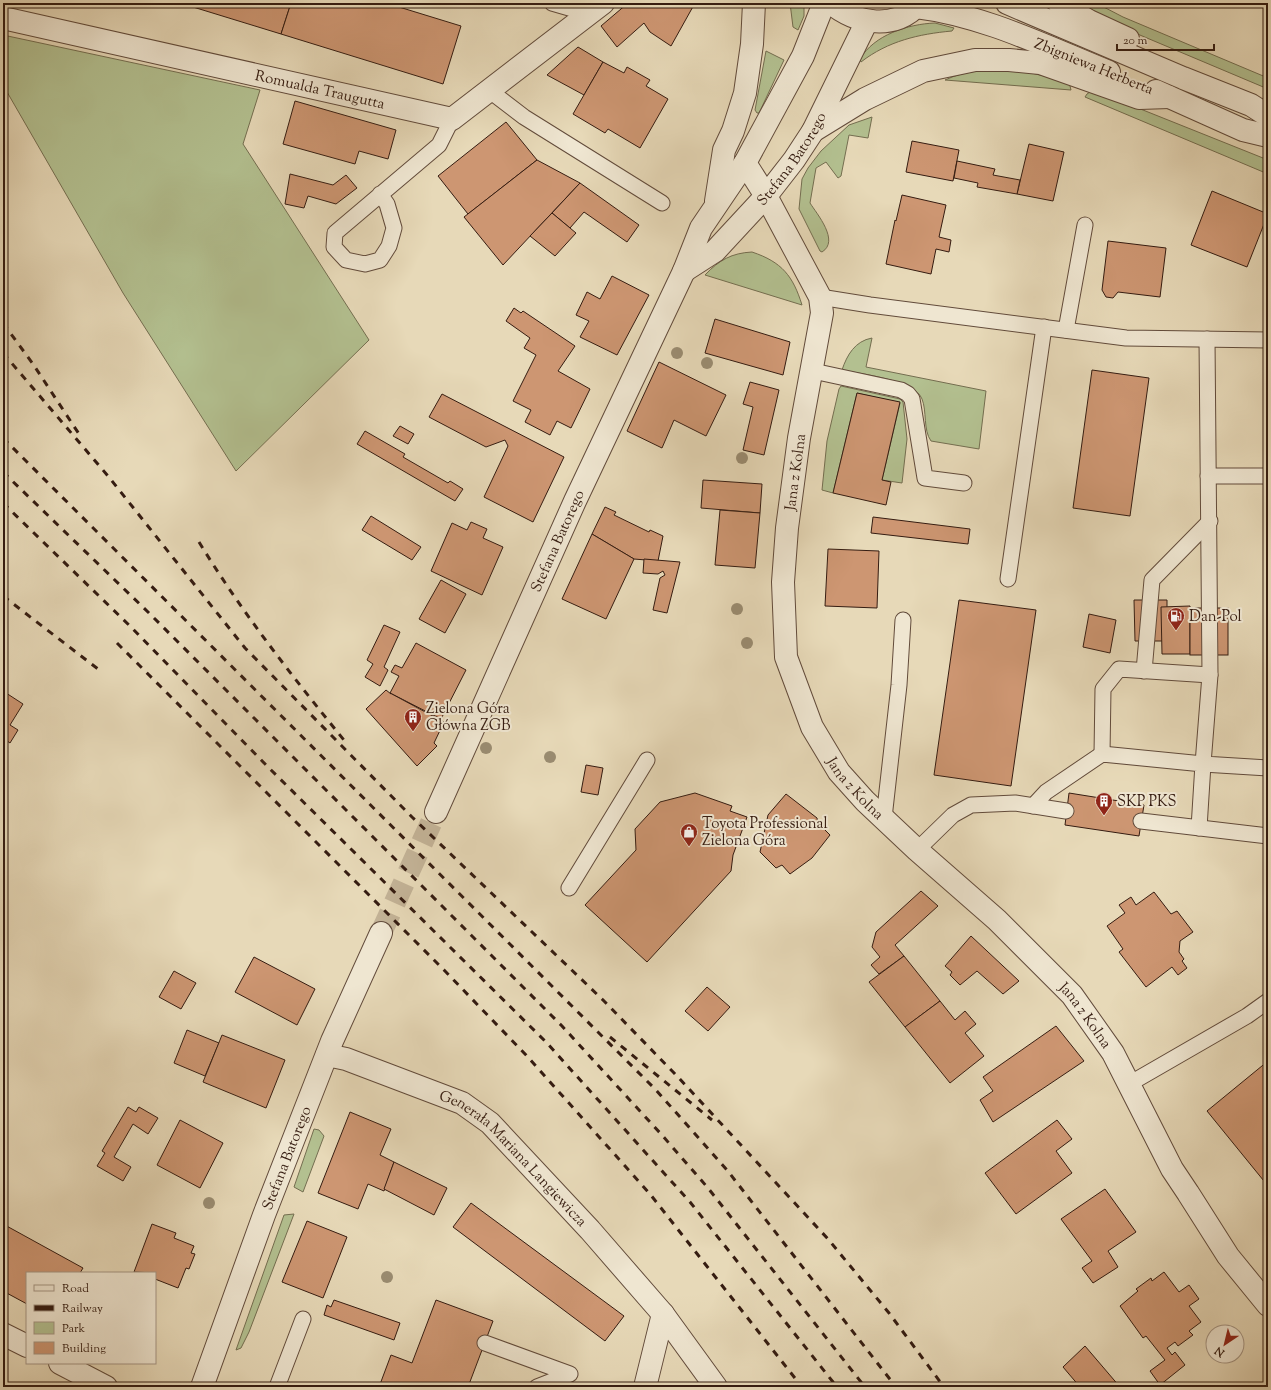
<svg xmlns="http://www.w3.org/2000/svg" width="1271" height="1390" viewBox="0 0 1271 1390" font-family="'Sorts Mill Goudy',serif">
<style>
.green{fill:#b3c090;stroke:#746e50}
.building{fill:#cd9672;stroke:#351c11}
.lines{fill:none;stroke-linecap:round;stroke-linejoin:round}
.tertiary-tunnel{stroke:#c3b397;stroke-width:22;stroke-dasharray:22 11;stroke-linecap:butt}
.service-casing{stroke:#624b3b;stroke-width:17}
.minor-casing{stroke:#624b3b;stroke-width:24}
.tertiary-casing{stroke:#624b3b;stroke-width:24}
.service{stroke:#efe6d1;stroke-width:15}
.minor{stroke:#efe6d1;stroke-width:22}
.tertiary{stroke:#efe6d1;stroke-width:22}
.rail{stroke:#351c11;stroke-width:3;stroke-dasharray:7 7;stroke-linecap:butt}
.tree{fill:#9a8c71}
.labels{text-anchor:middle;stroke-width:4;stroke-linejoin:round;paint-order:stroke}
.street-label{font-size:15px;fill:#351c11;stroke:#efe6d1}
.poi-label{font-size:15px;fill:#351c11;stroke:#efe6d1;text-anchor:start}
</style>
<rect width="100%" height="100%" fill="#e7d9b8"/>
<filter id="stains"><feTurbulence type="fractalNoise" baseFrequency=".005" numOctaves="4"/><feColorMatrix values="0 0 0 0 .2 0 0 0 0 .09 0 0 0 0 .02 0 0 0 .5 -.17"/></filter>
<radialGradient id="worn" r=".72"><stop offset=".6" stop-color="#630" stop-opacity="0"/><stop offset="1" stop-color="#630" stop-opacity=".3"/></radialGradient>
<!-- green -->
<g class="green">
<polygon points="790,3 804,3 804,16 798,30 793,27"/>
<polygon points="1076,3 1096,3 1123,17 1268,78 1268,89 1109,22"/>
<path d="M935 23 954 28 952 31C919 34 888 41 861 62L860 59C874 35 908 24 935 23Z"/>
<polygon points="3,35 260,90 243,144 369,340 236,471 123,293 3,85"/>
<polygon points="766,51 784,60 759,113 757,113 755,110"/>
<path d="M1011 68 1069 82 1071 90 945 80C966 70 988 70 1011 68Z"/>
<polygon points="1093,90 1268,160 1268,174 1085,97 1087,94"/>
<path d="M872 117 868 138 849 135 841 176 838 178 826 162 816 168 810 203C817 214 840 241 822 252L820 251 799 209 802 179 808 168 821 151 849 125Z"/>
<path d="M752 252C782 262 793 276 802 305L705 275C719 260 732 253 752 252Z"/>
<path d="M872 338 866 367 986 391 979 449 931 441C923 430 927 411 922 399 915 380 861 374 842 370 847 355 855 341 872 338Z"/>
<polygon points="841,386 900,399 903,402 907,439 902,483 882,480 900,403 857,393 833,493 822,490 827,441 839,389"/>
<polygon points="314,1129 319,1130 324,1136 303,1192 294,1187"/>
<polygon points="294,1214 249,1332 241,1348 236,1350 284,1215"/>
</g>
<!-- building -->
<g class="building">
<polygon points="180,3 291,3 281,34"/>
<polygon points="291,3 386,3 461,26 443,84 281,34"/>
<polygon points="628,3 695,3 671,46 650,32 644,23 617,47 601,26"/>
<polygon points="578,47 603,62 584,95 547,75"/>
<polygon points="603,62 624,73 627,67 650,80 646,86 668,99 640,148 608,129 605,133 573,114"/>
<polygon points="295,101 396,130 388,159 359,151 355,164 283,144"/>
<polygon points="506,122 537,160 468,214 438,176"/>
<polygon points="912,141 959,150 953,181 906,172"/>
<polygon points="1029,144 1064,152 1053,201 1017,194"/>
<polygon points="537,160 580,183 503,265 464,217"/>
<polygon points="957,161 995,169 993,175 1020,180 1017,194 977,187 978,183 954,178"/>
<polygon points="290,174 333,185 346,175 357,188 336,204 308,196 304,208 285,204"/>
<polygon points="580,183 639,225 627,242 584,212 570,228 552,213"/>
<polygon points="1212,191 1268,214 1247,267 1191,245"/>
<polygon points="902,195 946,205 939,237 951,240 949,252 936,249 931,274 886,264 895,220 896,221"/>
<polygon points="552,213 576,233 555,256 530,236"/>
<polygon points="1108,241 1166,248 1160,297 1118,292 1113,298 1106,297 1102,290"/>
<polygon points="612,276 649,295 617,355 580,337 589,321 576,315 587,292 600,299"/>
<polygon points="514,308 521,313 523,311 575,346 558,371 590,389 571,428 557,421 550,435 525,422 531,410 513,401 536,355 524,348 530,338 506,321"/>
<polygon points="715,319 790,342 783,375 705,353"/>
<polygon points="659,362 726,395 706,436 674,420 662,448 627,431"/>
<polygon points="1092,370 1149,378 1130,516 1073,508"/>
<polygon points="750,382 779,390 764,455 743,450 753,407 743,404"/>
<polygon points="857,393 900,402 882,480 891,482 886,505 833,493"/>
<polygon points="442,394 564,457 533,522 484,497 508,446 505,440 486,447 429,417"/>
<polygon points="400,426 414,434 408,444 393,436"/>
<polygon points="365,431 405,454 403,457 448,483 450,481 463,489 455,501 357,444"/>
<polygon points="703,480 762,484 760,513 701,508"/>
<polygon points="605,507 616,512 614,515 649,532 650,530 663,536 658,561 634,559 592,534"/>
<polygon points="720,510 760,513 755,568 715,565"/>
<polygon points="371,516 421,547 412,560 362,530"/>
<polygon points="873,517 970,529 968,544 871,533"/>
<polygon points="471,522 487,529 483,538 503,547 482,595 431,571 452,523 467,530"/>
<polygon points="592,534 634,559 606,619 562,599"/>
<polygon points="828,549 879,551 877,608 825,606"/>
<polygon points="644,559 680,562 667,613 653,610 660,578 665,575 663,571 658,574 643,573"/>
<polygon points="441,580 466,594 445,633 419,619"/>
<polygon points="959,600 1036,610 1011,786 934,775"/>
<polygon points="1134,600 1167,600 1167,641 1135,641"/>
<polygon points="1190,606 1190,654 1162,654 1161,607"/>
<rect x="1190" y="608" width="38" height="47"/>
<polygon points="1089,614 1116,620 1110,653 1083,647"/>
<polygon points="384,625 400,632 384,667 388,670 380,686 365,677 373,664 367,660"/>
<polygon points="416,643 466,670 441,719 390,693 399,676 391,672 395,665 402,668"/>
<polygon points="386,690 391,694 390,693 444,722 434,743 437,746 417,766 366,709"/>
<polygon points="3,691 23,704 10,725 18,730 10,743 3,738"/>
<polygon points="586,765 603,768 598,795 581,792"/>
<polygon points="695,793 732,806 730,811 747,817 733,855 731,871 647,962 585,905 636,850 635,829 660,802"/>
<polygon points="1069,793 1144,805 1139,836 1065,825"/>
<polygon points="786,794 817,818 818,823 830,835 812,858 790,874 782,865 776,868 760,852 768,815"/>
<polygon points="921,891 938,906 895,945 904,956 879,974 871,965 880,957 872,947 876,932"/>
<polygon points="1154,892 1171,914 1177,911 1193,932 1180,941 1179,952 1184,959 1182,961 1187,968 1178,975 1172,967 1146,987 1119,952 1123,949 1107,926 1125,913 1119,905 1131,897 1136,905"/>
<polygon points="971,936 1019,981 1003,994 977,971 960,985 950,975 952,972 945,966"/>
<polygon points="904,956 940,1001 905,1027 869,982"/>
<polygon points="254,957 315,989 297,1025 235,992"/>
<polygon points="174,971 196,983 181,1009 159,997"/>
<polygon points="707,987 730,1007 708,1031 685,1011"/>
<polygon points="940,1001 955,1020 965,1011 976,1024 965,1033 984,1056 950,1083 905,1027"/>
<polygon points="1056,1026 1084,1061 993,1122 980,1100 993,1091 983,1077"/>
<polygon points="187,1030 219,1043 205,1076 174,1063"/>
<polygon points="222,1035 285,1060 266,1108 203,1082"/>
<polygon points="1268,1061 1268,1186 1207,1111"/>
<polygon points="128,1107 136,1112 139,1107 158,1118 148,1134 133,1124 114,1157 131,1167 123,1181 97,1166 105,1153 102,1151"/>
<polygon points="350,1112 391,1129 380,1155 394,1162 384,1191 368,1184 358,1209 318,1193"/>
<polygon points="180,1120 223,1143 200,1188 157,1165"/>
<polygon points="1057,1120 1072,1139 1056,1151 1072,1173 1016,1214 985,1173"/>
<polygon points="394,1162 447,1188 434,1215 384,1189"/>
<polygon points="1105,1189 1136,1232 1108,1251 1118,1267 1093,1283 1082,1268 1092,1261 1061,1219"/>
<polygon points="471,1203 624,1316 605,1341 453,1227"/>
<polygon points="307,1221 347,1237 323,1298 282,1282"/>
<polygon points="3,1224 83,1268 80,1273 27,1273 27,1304 3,1291"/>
<polygon points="152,1224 176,1233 174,1238 194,1246 191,1253 195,1254 189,1269 186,1268 178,1288 155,1279 155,1273 134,1272"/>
<polygon points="1164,1272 1179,1292 1189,1285 1199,1299 1189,1306 1201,1322 1189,1331 1193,1335 1178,1346 1175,1342 1167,1348 1172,1355 1175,1352 1185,1365 1160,1385 1150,1371 1165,1360 1146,1336 1143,1338 1120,1306 1138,1291 1136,1289 1151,1278 1152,1281"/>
<polygon points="334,1300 400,1323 394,1340 324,1315 327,1305 331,1307"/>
<polygon points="436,1300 493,1321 468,1387 379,1387 391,1355 412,1363"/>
<polygon points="1085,1346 1120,1387 1080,1387 1063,1367"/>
</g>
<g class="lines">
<!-- tertiary-tunnel -->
<polyline class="tertiary-tunnel" points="381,933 436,812"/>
<!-- service casing -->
<g class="service-casing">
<g id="service">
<polyline points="552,3 590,14"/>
<polyline points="490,91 524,117 662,203"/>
<polyline points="380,194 387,204 394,228 389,246 380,260 365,264 346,260 334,247 335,233 439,145 452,119"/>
<polyline points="820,297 870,305 1126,338 1268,340"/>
<polyline points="1066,330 1085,225"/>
<polyline points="1207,339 1210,675 1203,764 1268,768"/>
<polyline points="813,371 901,390 908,394 912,399 925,478 964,483"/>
<polyline points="1208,476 1268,476"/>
<polyline points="1008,579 1044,327"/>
<polyline points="1144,671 1152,580 1210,521"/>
<polyline points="1102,754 1103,689 1119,669 1210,675"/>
<polyline points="1033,806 1046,792 1102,754 1203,764 1199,828"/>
<polyline points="884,818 899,685 903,620"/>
<polyline points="1141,821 1268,836"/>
<polyline points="917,850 953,815 971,805 1015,803 1066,811"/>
<polyline points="569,888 647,760"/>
<polyline points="1129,1084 1247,1016 1268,1001"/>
<polyline points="485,1343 570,1374 537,1387"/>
<polyline points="277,1387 303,1319"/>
</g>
</g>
<!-- minor casing -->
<g class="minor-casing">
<g id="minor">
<path id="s1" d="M3 18 452 119 603 3"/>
<path id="s2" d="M745 163 766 196 820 297 822 313 799 438 787 528 783 582 786 657 812 727 839 772 865 801 917 850 997 920 1072 995 1113 1053 1172 1169 1188 1193 1228 1256 1268 1305"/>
<path id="s3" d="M327 1055 346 1059 462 1103 490 1123 590 1230 663 1314 716 1387"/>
<polyline points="3,1334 27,1346"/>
<polyline points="60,1363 106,1387"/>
<polyline points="645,1387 663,1314"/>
</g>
</g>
<!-- tertiary casing -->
<g class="tertiary-casing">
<g id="tertiary">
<path d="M831 3C855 24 897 31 919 3"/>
<polyline points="1007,3 1183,78 1251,105 1268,116"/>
<polyline points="1059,3 1089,21 1128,39"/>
<path d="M916 7C983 15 1047 47 1109 72"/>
<polyline points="1156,91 1243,130 1268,136"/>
<polyline points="813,131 865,99 923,71 975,60 1009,60 1040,63 1139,98 1169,97"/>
<polyline points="716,201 724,150 733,131 745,93 752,44 754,3"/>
<path id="s4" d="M684 271 715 251 766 196 794 160 813 131 867 21"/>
<path id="s5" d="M436 812 575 501 684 271 701 228 745 163 803 56 824 3"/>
<path id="s6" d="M202 1387 264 1215 332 1041 381 933"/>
</g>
</g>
<!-- service -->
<use href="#service" class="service"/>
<!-- minor -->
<use href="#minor" class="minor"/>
<!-- tertiary -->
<use href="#tertiary" class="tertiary"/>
<!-- rail -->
<g class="rail">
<polyline points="3,323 33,364 79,434"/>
<polyline points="3,353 108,476 245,648 412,817 603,1000 677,1076 828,1239 889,1313 944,1387"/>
<polyline points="3,438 656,1090 727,1170 896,1387"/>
<polyline points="3,472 149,613 562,1026 661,1134 708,1188 865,1387"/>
<polyline points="3,503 131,627 268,767 546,1042 690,1202 837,1387"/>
<path d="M199 542C243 614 295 680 348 745"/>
<polyline points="3,596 98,669"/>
<polyline points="117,643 445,971 526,1055 650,1194 802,1387"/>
<polyline points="610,1037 712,1120"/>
</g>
</g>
<!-- trees -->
<g class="tree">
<circle cx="677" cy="353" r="6"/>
<circle cx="707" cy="363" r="6"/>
<circle cx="742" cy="458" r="6"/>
<circle cx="737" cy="609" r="6"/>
<circle cx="747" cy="643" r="6"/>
<circle cx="486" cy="748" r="6"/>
<circle cx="550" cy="757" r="6"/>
<circle cx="209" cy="1203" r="6"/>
<circle cx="387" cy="1277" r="6"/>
</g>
<!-- icons -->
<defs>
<g id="fuel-pin" transform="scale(0.9)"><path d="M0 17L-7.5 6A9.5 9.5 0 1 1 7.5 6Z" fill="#8f2418" stroke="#efe6d1"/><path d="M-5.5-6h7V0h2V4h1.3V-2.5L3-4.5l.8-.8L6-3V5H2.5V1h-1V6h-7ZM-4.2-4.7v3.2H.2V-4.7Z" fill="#fff"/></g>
<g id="building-pin" transform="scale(0.9)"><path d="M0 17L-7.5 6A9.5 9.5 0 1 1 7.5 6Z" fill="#8f2418" stroke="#efe6d1"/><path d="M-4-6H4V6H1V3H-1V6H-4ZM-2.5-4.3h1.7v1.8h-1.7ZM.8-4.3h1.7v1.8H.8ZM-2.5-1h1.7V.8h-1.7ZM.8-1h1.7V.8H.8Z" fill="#fff"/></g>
<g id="shop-pin" transform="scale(0.9)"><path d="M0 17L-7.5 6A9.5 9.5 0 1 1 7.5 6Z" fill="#8f2418" stroke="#efe6d1"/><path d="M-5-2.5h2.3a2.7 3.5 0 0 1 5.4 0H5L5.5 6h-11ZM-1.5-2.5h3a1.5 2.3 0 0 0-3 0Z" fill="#fff"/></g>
</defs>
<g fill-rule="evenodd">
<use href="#fuel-pin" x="1176" y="616"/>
<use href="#building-pin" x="413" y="717"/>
<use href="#building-pin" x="1104" y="801"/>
<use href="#shop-pin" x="689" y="832"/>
</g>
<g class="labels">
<!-- street labels -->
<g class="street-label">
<text transform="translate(1094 66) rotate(22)" y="5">Zbigniewa Herberta</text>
<text dy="5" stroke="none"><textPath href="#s1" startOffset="325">Romualda Traugutta</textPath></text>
<text dy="5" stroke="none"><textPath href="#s4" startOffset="157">Stefana Batorego</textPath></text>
<text transform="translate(795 472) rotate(-82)" y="5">Jana z Kolna</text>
<text dy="5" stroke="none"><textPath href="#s5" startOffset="297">Stefana Batorego</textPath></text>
<text dy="5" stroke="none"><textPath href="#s2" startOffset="667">Jana z Kolna</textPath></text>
<text dy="5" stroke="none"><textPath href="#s2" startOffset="991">Jana z Kolna</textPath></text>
<text dy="5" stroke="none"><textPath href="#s6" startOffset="244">Stefana Batorego</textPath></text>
<text dy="5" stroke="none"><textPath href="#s3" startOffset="218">Generała Mariana Langiewicza</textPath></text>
</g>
<!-- poi labels -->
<g class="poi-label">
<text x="1189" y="621">Dan-Pol</text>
<text x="426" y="713">Zielona Góra<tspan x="426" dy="17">Główna ZGB</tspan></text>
<text x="1117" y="806">SKP PKS</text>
<text x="702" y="828">Toyota Professional<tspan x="702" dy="17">Zielona Góra</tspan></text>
</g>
</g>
<!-- margin -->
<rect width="1271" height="1390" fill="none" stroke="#e7d9b8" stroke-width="16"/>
<rect x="4" y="4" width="1263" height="1382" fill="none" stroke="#351c11" stroke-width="2"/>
<rect x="8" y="8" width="1255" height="1374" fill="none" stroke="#351c11"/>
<!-- legend -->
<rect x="26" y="1272" width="130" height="92" fill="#efe6d1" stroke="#a59584"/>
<rect x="34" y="1285" width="20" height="6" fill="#efe6d1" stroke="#a59584"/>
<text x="62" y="1292" font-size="12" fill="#351c11">Road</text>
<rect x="34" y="1305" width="20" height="6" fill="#351c11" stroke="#a59584"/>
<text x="62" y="1312" font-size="12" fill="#351c11">Railway</text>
<rect x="34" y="1322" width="20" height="12" fill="#b3c090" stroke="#a59584"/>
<text x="62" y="1332" font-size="12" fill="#351c11">Park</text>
<rect x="34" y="1342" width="20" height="12" fill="#cd9672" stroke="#a59584"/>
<text x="62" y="1352" font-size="12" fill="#351c11">Building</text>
<!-- north arrow -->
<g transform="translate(1225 1344) rotate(215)"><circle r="19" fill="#efe6d1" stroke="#a59584"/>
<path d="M0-3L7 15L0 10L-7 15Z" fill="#8f2418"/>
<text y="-6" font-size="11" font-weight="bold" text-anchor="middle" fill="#351c11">N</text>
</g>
<!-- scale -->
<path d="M1117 44v6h97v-6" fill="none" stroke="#351c11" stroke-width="2"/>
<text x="1123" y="44" font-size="12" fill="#351c11" stroke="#efe6d1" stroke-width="3" paint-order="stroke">20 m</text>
<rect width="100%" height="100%" filter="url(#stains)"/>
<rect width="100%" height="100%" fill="url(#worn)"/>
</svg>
